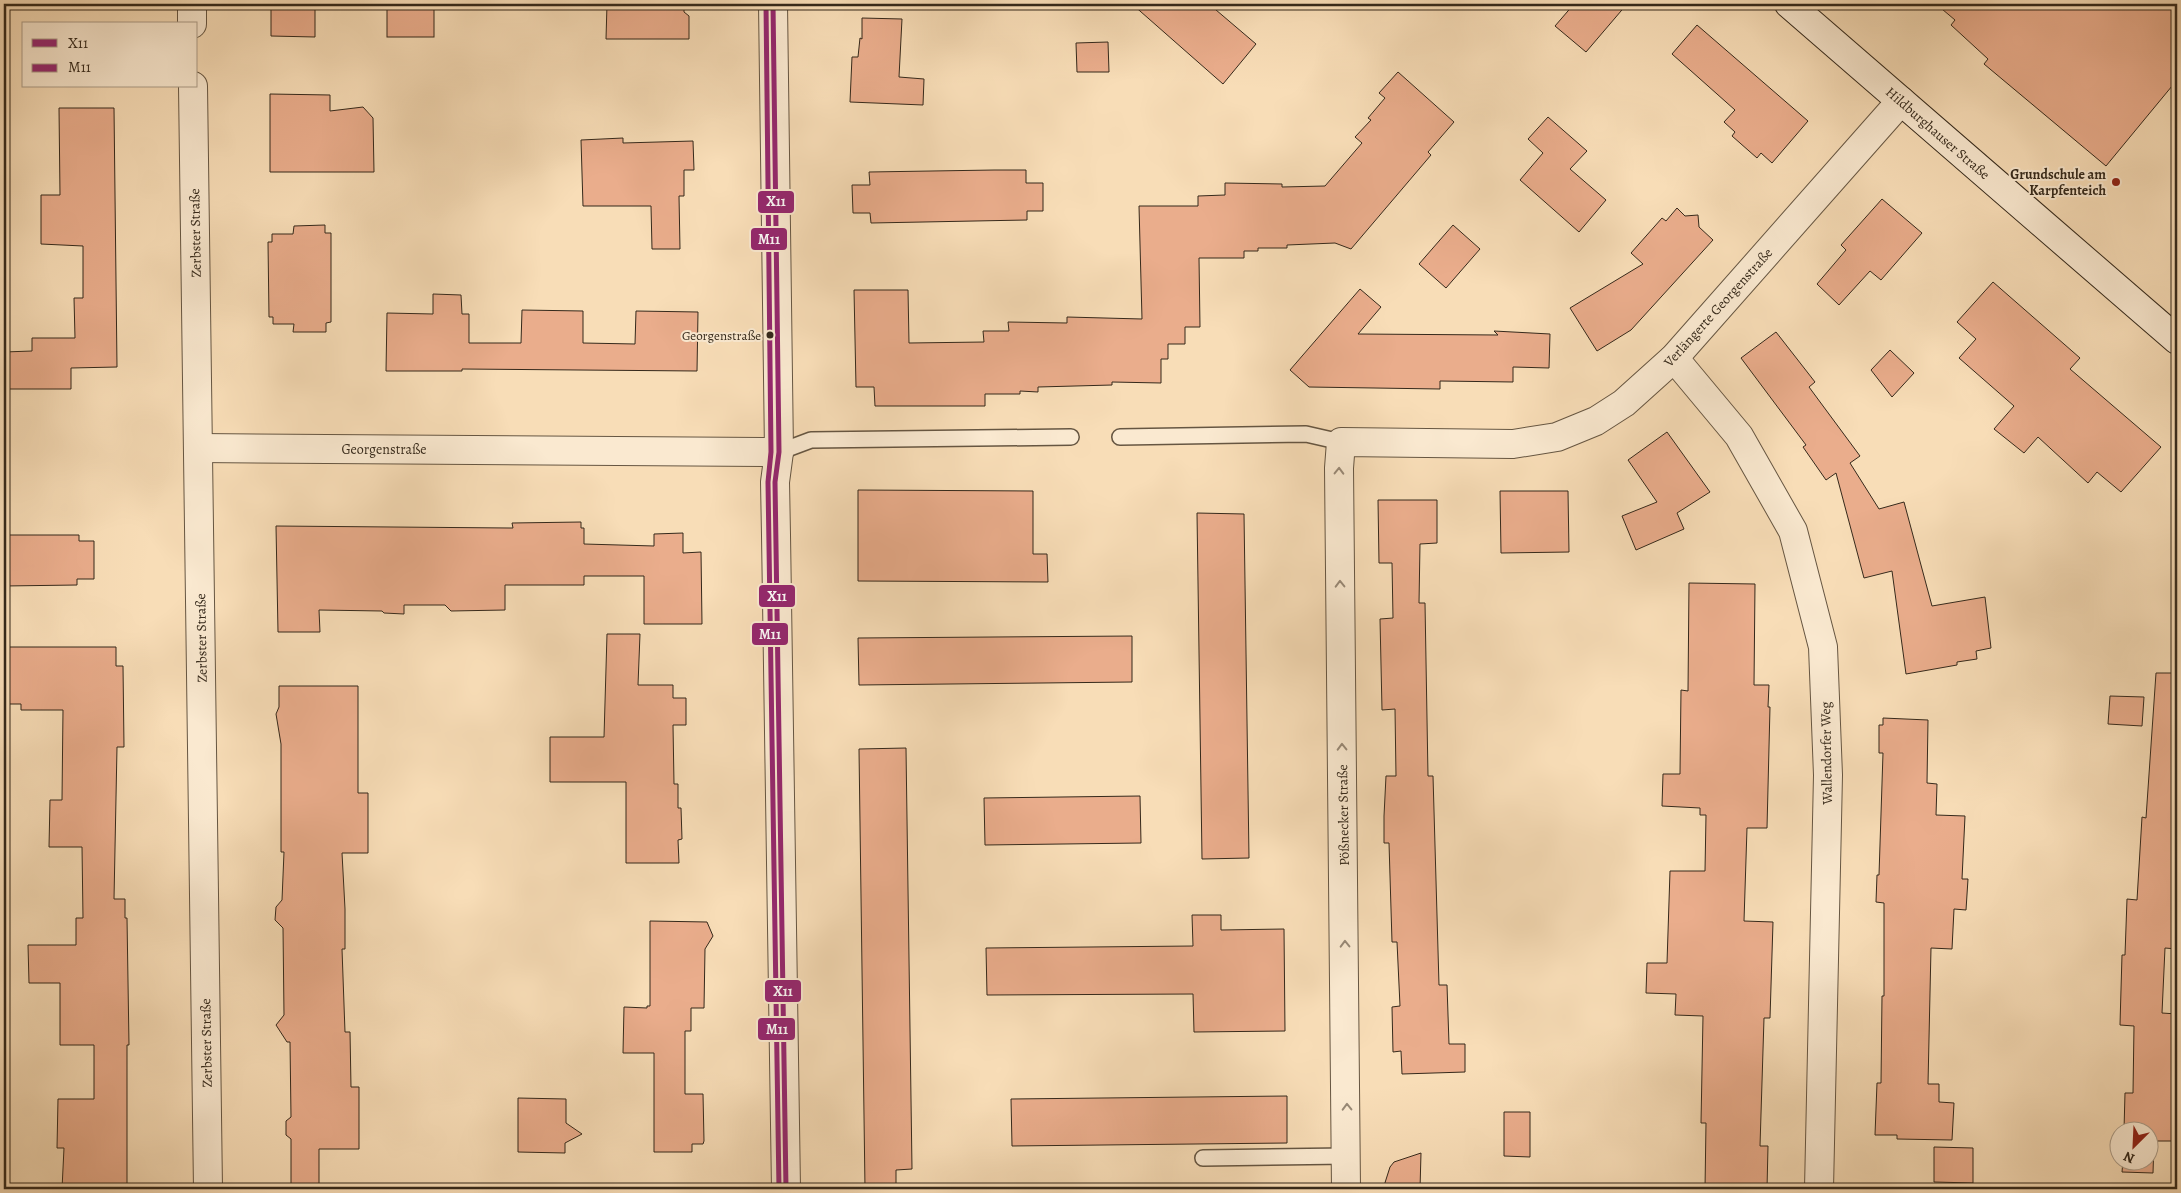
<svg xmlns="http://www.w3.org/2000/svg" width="2181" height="1193" viewBox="0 0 2181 1193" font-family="Alegreya,serif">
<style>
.building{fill:#eaad8c;stroke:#35291b}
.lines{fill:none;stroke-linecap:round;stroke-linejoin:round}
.service-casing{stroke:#665642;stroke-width:18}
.minor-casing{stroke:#665642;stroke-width:30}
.tertiary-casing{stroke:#665642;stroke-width:30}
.secondary-casing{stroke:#35291b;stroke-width:30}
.service{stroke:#fae9d0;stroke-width:15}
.minor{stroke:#fae9d0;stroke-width:28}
.tertiary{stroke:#fae9d0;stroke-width:28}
.secondary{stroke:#fae9d0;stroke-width:28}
.bus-1-casing{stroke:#fae9d0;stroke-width:9}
.bus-2-casing{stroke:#fae9d0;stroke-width:9}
.bus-1{stroke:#95276e;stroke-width:5}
.bus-2{stroke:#95276e;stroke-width:5}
.oneway{stroke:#988976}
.poi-dot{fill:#8f2418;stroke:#fae9d0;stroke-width:2}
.bus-dot{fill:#35291b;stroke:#fae9d0;stroke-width:2}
.labels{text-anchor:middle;stroke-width:4;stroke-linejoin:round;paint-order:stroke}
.bus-label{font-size:13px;fill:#35291b;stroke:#fae9d0;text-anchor:end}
.street-label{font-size:14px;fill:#35291b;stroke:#fae9d0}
.poi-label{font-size:14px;font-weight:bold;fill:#35291b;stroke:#fae9d0;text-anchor:end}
.line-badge{stroke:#fae9d0;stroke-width:2}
.badge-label{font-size:14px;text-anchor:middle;font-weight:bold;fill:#fff}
</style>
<rect width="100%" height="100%" fill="#f8ddb7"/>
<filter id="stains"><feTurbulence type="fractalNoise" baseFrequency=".004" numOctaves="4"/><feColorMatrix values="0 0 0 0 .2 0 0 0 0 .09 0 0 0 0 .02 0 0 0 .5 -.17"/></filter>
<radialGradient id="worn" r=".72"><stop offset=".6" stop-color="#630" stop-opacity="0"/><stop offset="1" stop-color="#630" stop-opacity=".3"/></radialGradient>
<!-- building -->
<g class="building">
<polygon points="271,4 315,4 315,37 271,36"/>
<rect x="387" y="4" width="47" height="33"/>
<polygon points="607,4 684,4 684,12 689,16 689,39 606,39"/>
<polygon points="1132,4 1209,4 1256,44 1223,84"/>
<polygon points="1574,4 1627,4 1586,52 1555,26"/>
<polygon points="1936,4 2177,4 2177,80 2106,166 1984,64 1988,59 1951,25 1955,20"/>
<polygon points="862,18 902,19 899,77 924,79 923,105 850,102 852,57 858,57 860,38 862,39"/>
<polygon points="1697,25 1808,121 1772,163 1761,153 1757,158 1732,136 1735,132 1724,122 1735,110 1672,54"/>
<polygon points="1108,42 1109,72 1077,72 1076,43"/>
<polygon points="1398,72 1454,122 1428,152 1431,155 1351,249 1335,243 1287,245 1287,248 1258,248 1258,251 1244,251 1244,258 1199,258 1200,327 1185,327 1185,344 1168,344 1168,359 1161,359 1161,383 1112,382 1112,385 1038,387 1038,392 1020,391 1020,394 985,394 985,406 875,406 874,387 856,387 854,290 908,290 909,343 984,342 983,331 1009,331 1008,322 1067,323 1067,317 1142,319 1139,206 1198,206 1198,196 1225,195 1225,183 1282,184 1282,187 1325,186 1362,143 1355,137 1371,120 1368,118 1385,98 1379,93"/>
<polygon points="270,94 330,95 330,111 363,107 373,118 374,172 270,172"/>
<polygon points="59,108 114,108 117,367 71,368 71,389 4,389 4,352 32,351 32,338 75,338 74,298 83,298 83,246 41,244 41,195 60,195"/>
<polygon points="1548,117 1587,151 1570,169 1606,200 1579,232 1520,180 1543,153 1528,139"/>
<polygon points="623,138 623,143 693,141 694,170 684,170 684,196 679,196 680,249 652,249 651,206 583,206 581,140"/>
<polygon points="994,170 1026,170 1026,183 1043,183 1043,211 1027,211 1027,220 871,223 870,213 853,213 852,185 870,185 869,172"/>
<polygon points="1882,199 1922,233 1881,280 1870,271 1839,305 1817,284 1846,250 1841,245"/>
<polygon points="1677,208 1685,216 1698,215 1699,227 1713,240 1631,330 1597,351 1570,308 1643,264 1631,253 1662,218 1666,221"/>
<polygon points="325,225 325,233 331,233 331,322 326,323 326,332 293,332 294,324 273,324 273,317 269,317 268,242 272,242 272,234 293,234 294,226"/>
<polygon points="1453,225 1480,249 1446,288 1419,264"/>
<polygon points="1993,282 2080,358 2070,369 2161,447 2121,492 2097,472 2088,483 2038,437 2024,453 1994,429 2014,406 1959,358 1976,339 1957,322"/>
<polygon points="1360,289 1381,307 1358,334 1498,335 1494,331 1550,334 1549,368 1513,367 1513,382 1440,381 1440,389 1309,387 1290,370"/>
<polygon points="433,294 461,295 462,314 469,314 469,343 521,343 522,310 583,311 583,343 635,344 636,311 698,312 697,371 462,369 462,371 386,371 387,313 433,314"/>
<polygon points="1776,332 1815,382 1809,387 1860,456 1850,463 1879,509 1904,502 1932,606 1985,597 1991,648 1976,651 1977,659 1957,662 1957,665 1906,674 1892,571 1864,578 1836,473 1826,480 1803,447 1806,445 1741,358"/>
<polygon points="1890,350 1914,373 1892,397 1871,370"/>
<polygon points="1667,432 1710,492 1677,513 1684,529 1636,550 1622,516 1657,502 1628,460"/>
<polygon points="858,490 1033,491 1033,554 1047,554 1048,582 858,581"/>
<polygon points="1500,491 1568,491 1569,552 1501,553"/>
<polygon points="1378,500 1437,500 1437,543 1420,544 1419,603 1425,603 1428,776 1433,776 1439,985 1447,985 1449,1044 1465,1044 1465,1072 1402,1074 1401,1051 1393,1052 1392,1007 1400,1006 1397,942 1392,942 1389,843 1384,843 1384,816 1386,776 1396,776 1395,709 1382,710 1380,619 1393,618 1392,563 1379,563"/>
<polygon points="1197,513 1244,514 1249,858 1202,859"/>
<polygon points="581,522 581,528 584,528 584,544 654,546 654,534 683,533 683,553 701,552 702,624 644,624 644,576 584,576 584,585 505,585 505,610 451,611 445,605 404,605 404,614 384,613 382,611 319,610 320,632 278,632 276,526 509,528 513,528 512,523"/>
<polygon points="4,535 79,535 79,541 94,541 94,579 77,579 77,585 4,586"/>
<polygon points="1689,583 1755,584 1754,685 1769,685 1768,707 1770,707 1767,828 1747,828 1744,921 1773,922 1770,1018 1764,1018 1760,1146 1768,1146 1767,1189 1705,1189 1706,1123 1701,1123 1703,1016 1675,1015 1676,994 1646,993 1647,963 1667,963 1670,871 1705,871 1706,815 1700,815 1700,808 1662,806 1663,774 1680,774 1681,690 1688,691"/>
<polygon points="607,634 640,634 638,685 673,685 673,698 686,698 686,725 673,725 674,784 678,784 678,808 681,808 682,839 678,840 679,863 626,863 626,782 550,782 550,737 604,737"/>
<polygon points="1132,636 1132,682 859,685 858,638"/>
<polygon points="4,647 116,647 116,666 123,666 124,747 117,747 114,899 125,899 125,918 127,918 129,1045 127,1045 127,1189 62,1189 64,1148 57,1148 58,1099 94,1099 94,1045 60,1045 60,983 29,983 28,945 76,945 76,918 83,918 82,847 49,847 50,800 62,800 63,710 21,710 21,704 4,704"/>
<polygon points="2156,673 2177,673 2177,949 2165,948 2162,1013 2177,1014 2175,1093 2177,1094 2177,1141 2154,1141 2153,1173 2122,1172 2123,1160 2148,1160 2148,1130 2124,1130 2125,1093 2133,1093 2134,1026 2120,1025 2122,955 2125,955 2127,899 2137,900 2142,817 2146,818"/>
<polygon points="279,686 358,686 358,793 368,793 368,853 342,853 345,909 345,949 342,949 345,1032 350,1032 351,1087 359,1087 359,1149 319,1149 319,1189 291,1189 291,1139 286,1135 286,1121 291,1117 290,1042 287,1042 276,1025 284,1015 283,928 275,920 276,907 282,900 284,852 281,852 281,744 276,714 279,707"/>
<polygon points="2110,696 2144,697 2142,726 2108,724"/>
<polygon points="1883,718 1928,720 1927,783 1937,784 1936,815 1965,816 1962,879 1968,879 1966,910 1954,909 1952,949 1931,948 1928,1084 1939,1084 1939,1102 1954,1103 1952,1140 1897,1139 1897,1135 1875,1135 1877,1083 1881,1083 1882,996 1884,996 1884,903 1876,902 1877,875 1879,875 1883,753 1879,753 1879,725 1883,725"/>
<polygon points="906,748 912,1169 896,1170 896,1189 865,1189 859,749"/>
<polygon points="1140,796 1141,843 985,845 984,798"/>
<polygon points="1192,915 1221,915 1221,930 1284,929 1285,1031 1194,1032 1193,994 987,995 986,948 1193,946"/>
<polygon points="650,921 707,922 713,936 705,949 704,1008 691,1008 691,1031 685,1031 685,1094 703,1094 704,1141 703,1144 692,1144 692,1152 654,1152 654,1053 623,1053 624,1007 647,1008 647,1006 650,1006"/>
<polygon points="1287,1096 1287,1143 1012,1146 1011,1099"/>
<polygon points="518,1098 566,1099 566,1123 582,1134 565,1143 565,1153 518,1152"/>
<polygon points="1504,1112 1530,1112 1530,1157 1504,1156"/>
<polygon points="1934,1147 1973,1148 1973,1183 1934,1182"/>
<polygon points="1421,1153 1420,1189 1383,1189 1390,1167 1394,1162"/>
</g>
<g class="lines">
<!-- service casing -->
<g class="service-casing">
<g id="service">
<polyline points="1120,437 1306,434 1341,442"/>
<polyline points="779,452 811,440 1071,437"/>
<polyline points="1203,1158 1347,1156"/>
</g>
</g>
<!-- minor casing -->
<g class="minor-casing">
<g id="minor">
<polyline points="192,4 192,24"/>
<polyline points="193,86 208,1189"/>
<polyline points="1674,358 1739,436 1793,531 1823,647 1828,775 1819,1189"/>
<polyline points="199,448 779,452"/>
<polyline points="1346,1189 1339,468 1341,442 1513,444 1557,437 1596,421 1624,403 1674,358 1901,101"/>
</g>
</g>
<!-- tertiary casing -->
<g class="tertiary-casing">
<polyline id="tertiary" points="773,4 779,452 775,482 776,535 786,1189"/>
</g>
<!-- secondary casing -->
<g class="secondary-casing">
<polyline id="secondary" points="1789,4 2177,340"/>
</g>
<!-- service -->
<use href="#service" class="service"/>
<!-- minor -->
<use href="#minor" class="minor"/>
<!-- tertiary -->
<use href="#tertiary" class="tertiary"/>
<!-- secondary -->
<use href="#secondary" class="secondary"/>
<!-- bus-1 casing -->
<g class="bus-1-casing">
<polyline id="bus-1" points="773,4 779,452 775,482 786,1189"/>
</g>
<!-- bus-2 casing -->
<g class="bus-2-casing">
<polyline id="bus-2" points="766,4 771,452 768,482 779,1189"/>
</g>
<!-- bus-1 -->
<use href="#bus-1" class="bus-1"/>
<!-- bus-2 -->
<use href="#bus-2" class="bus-2"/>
</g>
<!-- one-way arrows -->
<defs><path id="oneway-chevron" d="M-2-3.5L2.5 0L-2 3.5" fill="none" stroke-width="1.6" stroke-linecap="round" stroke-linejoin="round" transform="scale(1.25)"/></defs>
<g class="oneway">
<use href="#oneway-chevron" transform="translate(1339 471) rotate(-89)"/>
<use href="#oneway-chevron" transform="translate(1340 584) rotate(-91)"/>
<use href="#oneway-chevron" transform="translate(1342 747) rotate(-91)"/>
<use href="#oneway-chevron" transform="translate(1345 944) rotate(-91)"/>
<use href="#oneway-chevron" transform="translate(1347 1107) rotate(-91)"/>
</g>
<!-- markers -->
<circle class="poi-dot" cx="2116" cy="182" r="5"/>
<circle class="bus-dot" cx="770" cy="335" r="4.5"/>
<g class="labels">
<!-- bus labels -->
<g class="bus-label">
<text x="761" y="340">Georgenstraße</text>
</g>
<!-- street labels -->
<g class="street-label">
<text transform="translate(1938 133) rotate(41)" y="5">Hildburghauser Straße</text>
<text transform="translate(195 233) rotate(-91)" y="5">Zerbster Straße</text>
<text transform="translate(1718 307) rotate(-48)" y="5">Verlängerte Georgenstraße</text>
<text x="384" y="454">Georgenstraße</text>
<text transform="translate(201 638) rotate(-91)" y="5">Zerbster Straße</text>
<text transform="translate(1826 753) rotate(-91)" y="5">Wallendorfer Weg</text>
<text transform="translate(1343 815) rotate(-91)" y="5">Pößnecker Straße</text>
<text transform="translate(206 1043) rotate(-91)" y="5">Zerbster Straße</text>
</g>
<!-- poi labels -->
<g class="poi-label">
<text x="2106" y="179">Grundschule am<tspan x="2106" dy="16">Karpfenteich</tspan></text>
</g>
</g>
<g class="line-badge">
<rect x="757" y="190" width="38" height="24" rx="5" fill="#95276e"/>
<rect x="750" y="227" width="38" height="24" rx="5" fill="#95276e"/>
<rect x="758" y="584" width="38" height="24" rx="5" fill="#95276e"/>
<rect x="751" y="622" width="38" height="24" rx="5" fill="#95276e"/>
<rect x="764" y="979" width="38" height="24" rx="5" fill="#95276e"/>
<rect x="757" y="1017" width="39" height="24" rx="5" fill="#95276e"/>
</g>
<g class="badge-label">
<text x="776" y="206">X11</text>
<text x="769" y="244">M11</text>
<text x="777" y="601">X11</text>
<text x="770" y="639">M11</text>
<text x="783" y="996">X11</text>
<text x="777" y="1034">M11</text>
</g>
<!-- margin -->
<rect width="2181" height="1193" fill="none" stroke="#f8ddb7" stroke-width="20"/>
<rect x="5" y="5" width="2171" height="1183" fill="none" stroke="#35291b" stroke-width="2.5"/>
<rect x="10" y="10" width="2161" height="1173" fill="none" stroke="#35291b"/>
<!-- legend -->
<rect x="22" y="22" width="175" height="65" fill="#fae9d0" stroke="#ab9c88"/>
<rect x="32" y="39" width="25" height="8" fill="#95276e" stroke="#ab9c88"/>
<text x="68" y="48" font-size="15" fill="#35291b">X11</text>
<rect x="32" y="64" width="25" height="8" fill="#95276e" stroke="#ab9c88"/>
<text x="68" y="72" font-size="15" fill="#35291b">M11</text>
<!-- north arrow -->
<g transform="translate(2134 1146) rotate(204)"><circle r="24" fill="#fae9d0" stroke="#ab9c88"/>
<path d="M0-4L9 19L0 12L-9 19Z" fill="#8f2418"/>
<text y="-8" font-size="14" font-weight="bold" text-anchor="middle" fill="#35291b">N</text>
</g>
<rect width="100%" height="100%" filter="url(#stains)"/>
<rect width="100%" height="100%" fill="url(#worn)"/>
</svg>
